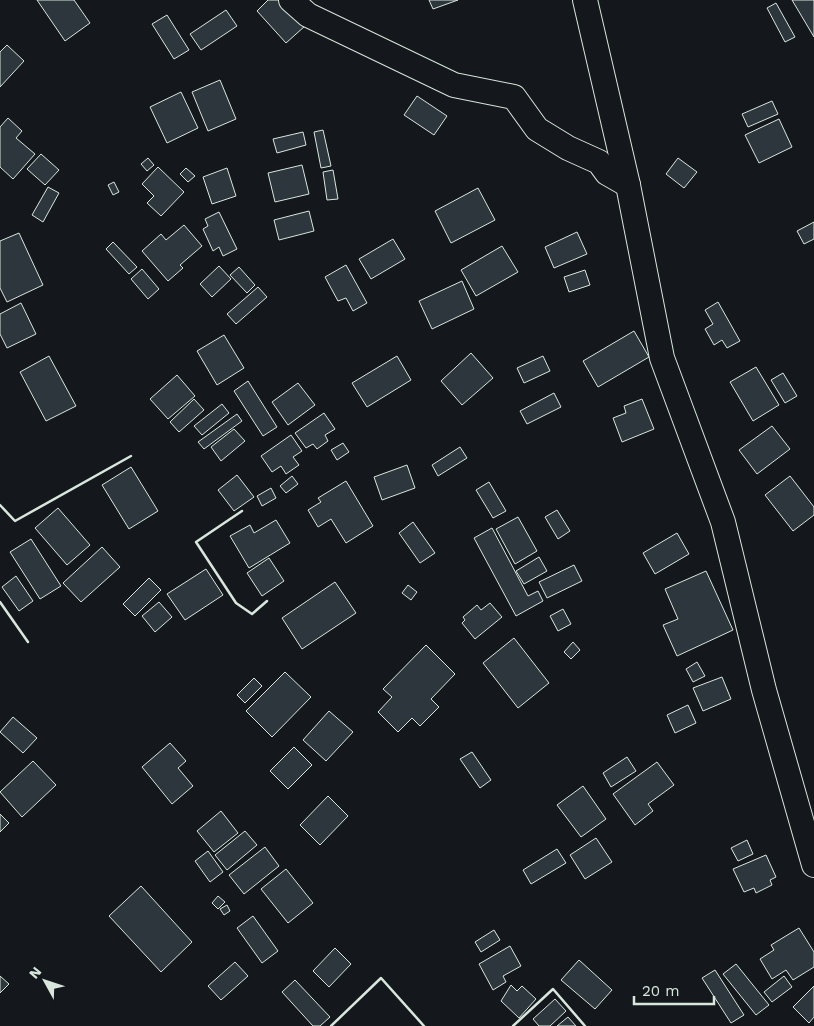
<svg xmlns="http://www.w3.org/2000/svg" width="814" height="1026" viewBox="0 0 814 1026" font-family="'Work Sans',sans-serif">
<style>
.building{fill:#2c363c;stroke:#d8e6dc}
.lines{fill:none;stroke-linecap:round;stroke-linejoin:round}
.minor-casing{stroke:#d8e6dc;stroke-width:26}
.minor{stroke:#14181c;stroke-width:24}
.wall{stroke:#d8e6dc;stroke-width:2.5}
</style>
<rect width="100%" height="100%" fill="#14181c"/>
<!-- building -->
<g class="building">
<polygon points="37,0 74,0 90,23 65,41"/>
<polygon points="268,0 281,0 305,26 286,43 257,11"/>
<polygon points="429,0 458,0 433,9"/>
<polygon points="792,0 814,0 814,37"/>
<polygon points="776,3 795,37 785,42 767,8"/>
<polygon points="226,10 237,26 201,50 190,34"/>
<polygon points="167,15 189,50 174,59 152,24"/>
<polygon points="7,45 24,61 0,87 0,52"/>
<polygon points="220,80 236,119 208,131 192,92"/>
<polygon points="181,92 198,128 167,143 150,107"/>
<polygon points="417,96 447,116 434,135 404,115"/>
<polygon points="772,101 778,114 748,127 742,114"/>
<polygon points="8,118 22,131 16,138 35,154 13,179 0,167 0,127"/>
<polygon points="779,119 792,147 759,163 745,135"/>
<polygon points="323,130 331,166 321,168 314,132"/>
<polygon points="303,132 306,145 277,153 273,139"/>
<polygon points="41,154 59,170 45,185 27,169"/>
<polygon points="148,158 154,165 147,171 141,164"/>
<polygon points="678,158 697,172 684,188 666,174"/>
<polygon points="302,165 309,194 275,202 268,173"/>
<polygon points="158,167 184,192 161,216 147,203 154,196 142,184"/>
<polygon points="186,168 195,176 188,182 180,174"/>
<polygon points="227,168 236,196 212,204 203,177"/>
<polygon points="333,170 338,199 327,200 323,172"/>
<polygon points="114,182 119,192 113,195 108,185"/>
<polygon points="48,187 59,193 43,222 32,215"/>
<polygon points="478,188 495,220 451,243 435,211"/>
<polygon points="309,211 314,231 279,240 274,220"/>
<polygon points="219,212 237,249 223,256 219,247 213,251 203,229 208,226 205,219"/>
<polygon points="814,222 814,239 804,244 797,231"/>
<polygon points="184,225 202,246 180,265 183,268 168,281 142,251 161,234 166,240"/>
<polygon points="577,232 587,254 554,268 545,247"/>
<polygon points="19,233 43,285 7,302 0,288 0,241"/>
<polygon points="393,239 405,259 371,279 359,259"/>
<polygon points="113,242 137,267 129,274 106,249"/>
<polygon points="502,246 518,272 476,296 461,270"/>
<polygon points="346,265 367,303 353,311 346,298 338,301 325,277"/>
<polygon points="219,266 231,279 212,297 200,284"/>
<polygon points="239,267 255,285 247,293 230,275"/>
<polygon points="142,269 159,289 148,299 131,279"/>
<polygon points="585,270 590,285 569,292 564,277"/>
<polygon points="462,281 474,309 432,329 419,301"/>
<polygon points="258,287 267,297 236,324 227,314"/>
<polygon points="718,302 740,341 727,348 722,340 714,345 705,329 713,324 705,310"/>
<polygon points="21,303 36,334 7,348 0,334 0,314"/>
<polygon points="634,331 649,357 598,387 583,361"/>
<polygon points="224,335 244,368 217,385 197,351"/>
<polygon points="471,353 493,378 462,405 441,381"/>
<polygon points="49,356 76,406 46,421 20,372"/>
<polygon points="397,356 411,380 367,407 352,383"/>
<polygon points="543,356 550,371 524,383 517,368"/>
<polygon points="756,367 779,405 753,421 730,382"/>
<polygon points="783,373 797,396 785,403 771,380"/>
<polygon points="177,375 195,396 168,419 150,399"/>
<polygon points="248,381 277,427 263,436 234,391"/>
<polygon points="298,383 315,405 288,425 272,402"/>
<polygon points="554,393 561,407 527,424 520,411"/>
<polygon points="194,399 204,410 179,432 170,422"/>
<polygon points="642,399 654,429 622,442 613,418 626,413 624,406"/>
<polygon points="222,404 229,413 202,435 194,426"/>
<polygon points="324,413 335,429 325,435 328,441 317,449 313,444 306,448 295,433"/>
<polygon points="237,414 242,421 204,449 198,442"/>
<polygon points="772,426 790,449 757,474 739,450"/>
<polygon points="234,429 245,441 221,461 211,447"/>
<polygon points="291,435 302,451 293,457 299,465 286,474 281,466 272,472 261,456"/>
<polygon points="343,443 349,452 337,460 331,450"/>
<polygon points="460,447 467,458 438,476 432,465"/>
<polygon points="407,465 415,488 382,500 374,477"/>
<polygon points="131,467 158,511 129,529 102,485"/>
<polygon points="237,475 254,497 234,511 218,490"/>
<polygon points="292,476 298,484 286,493 280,486"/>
<polygon points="790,476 814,507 814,515 793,531 765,495"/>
<polygon points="346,481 373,526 346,543 331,519 318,527 308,510 321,502 318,498"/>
<polygon points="489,482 506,511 493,518 476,490"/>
<polygon points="271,488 276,498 262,506 257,496"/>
<polygon points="58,508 90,545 67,565 35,528"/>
<polygon points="557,510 570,531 558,539 545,517"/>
<polygon points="518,517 537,551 515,564 496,529"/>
<polygon points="276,520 290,543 249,568 230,536 250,525 254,533"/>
<polygon points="413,522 435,553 420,563 399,533"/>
<polygon points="492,528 528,596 538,591 543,601 516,616 474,538"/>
<polygon points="677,533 689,554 655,574 643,553"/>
<polygon points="31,539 61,586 40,599 10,552"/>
<polygon points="102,547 120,567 81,602 63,583"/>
<polygon points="539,557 547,571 524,584 516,571"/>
<polygon points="269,558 284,581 262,596 247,573"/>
<polygon points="574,565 582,581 547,598 539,582"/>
<polygon points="206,569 223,595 185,620 167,594"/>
<polygon points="706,571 733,630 677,656 663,625 678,619 665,589"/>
<polygon points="16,576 33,601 19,611 2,587"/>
<polygon points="149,578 161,590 135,616 123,604"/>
<polygon points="335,582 356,613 302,649 282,618"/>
<polygon points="408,585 417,592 411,600 402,593"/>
<polygon points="159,602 172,617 155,632 142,616"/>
<polygon points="490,603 502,617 475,639 462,623 465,620 463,617 477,605 481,610"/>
<polygon points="563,609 571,624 558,631 550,616"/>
<polygon points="514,638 549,683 518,708 483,663"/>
<polygon points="573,642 580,650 571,659 564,652"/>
<polygon points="426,645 455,674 431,699 439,707 420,726 412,718 398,732 378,712 392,697 383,689"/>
<polygon points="697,662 705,676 693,682 686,669"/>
<polygon points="285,672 311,697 272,737 246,711"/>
<polygon points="722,677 731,699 703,711 693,688"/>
<polygon points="254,678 262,686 245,703 237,695"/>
<polygon points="688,705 696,723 675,733 667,715"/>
<polygon points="329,711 353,732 326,761 303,740"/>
<polygon points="13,717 37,738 23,753 0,732"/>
<polygon points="170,743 186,761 178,768 193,786 172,804 142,767"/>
<polygon points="294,747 312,765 288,789 270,771"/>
<polygon points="472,752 491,780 480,788 460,759"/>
<polygon points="627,757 636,771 611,787 603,773"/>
<polygon points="33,761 56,785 22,817 0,792"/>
<polygon points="657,762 674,785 648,804 653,811 635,825 613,794"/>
<polygon points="583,786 606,819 581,837 557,805"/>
<polygon points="328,796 348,816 320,845 300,825"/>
<polygon points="221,811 238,833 214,852 197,831"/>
<polygon points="0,814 9,823 0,832"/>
<polygon points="245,831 257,845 227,870 215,855"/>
<polygon points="596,838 612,862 585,879 570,855"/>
<polygon points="747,840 753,854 738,861 731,848"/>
<polygon points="265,847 279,866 244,894 229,875"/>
<polygon points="557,849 566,863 531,884 523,870"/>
<polygon points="208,851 223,872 210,882 195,861"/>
<polygon points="766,855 776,877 770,880 772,885 756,893 754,888 744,892 733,869"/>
<polygon points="286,869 313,903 288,923 261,889"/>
<polygon points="141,886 192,942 161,972 109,916"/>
<polygon points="218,896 225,902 218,909 212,903"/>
<polygon points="227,905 230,911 224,915 220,909"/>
<polygon points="253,916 278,951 262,963 237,928"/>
<polygon points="799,928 814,952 814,967 793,980 786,970 772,979 760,959 774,950 771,945"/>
<polygon points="494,930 500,940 481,952 475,942"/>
<polygon points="510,946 521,966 503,976 506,982 493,990 479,964"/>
<polygon points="335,948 351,964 329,987 313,971"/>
<polygon points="579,960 612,990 595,1009 561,980"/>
<polygon points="235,962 248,976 221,1000 208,986"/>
<polygon points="736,964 769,1005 756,1015 723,974"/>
<polygon points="715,970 744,1015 731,1023 702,978"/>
<polygon points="0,976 9,984 0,993"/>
<polygon points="784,976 792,987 772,1002 764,992"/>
<polygon points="295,980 330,1017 320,1026 313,1026 282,992"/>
<polygon points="511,985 517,991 522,986 536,999 519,1018 501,1001"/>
<polygon points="814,986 814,1017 809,1023 793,1007"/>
<polygon points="555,999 566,1011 550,1026 539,1026 533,1019"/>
<polygon points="568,1017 576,1026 557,1026"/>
</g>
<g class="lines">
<!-- minor casing -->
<g class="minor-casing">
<g id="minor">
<polyline points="291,0 308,15 454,85 514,97 537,129 568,148 599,162 607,173 628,185"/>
<polyline points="585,0 628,185 662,358 723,522 764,690 814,865"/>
</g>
</g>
<!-- minor -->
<use href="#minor" class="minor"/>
<!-- wall -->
<g class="wall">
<polyline points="0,505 15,521 131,456"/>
<polyline points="242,511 196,542 236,603 252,614 267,601"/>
<polyline points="0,602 28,642"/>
<polyline points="331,1026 381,978 424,1026"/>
<polyline points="513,1026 553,989 585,1026"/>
</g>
</g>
<!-- north arrow -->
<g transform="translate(45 981) rotate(310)" stroke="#14181c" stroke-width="4" paint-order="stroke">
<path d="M0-4L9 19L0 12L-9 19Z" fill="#d8e6dc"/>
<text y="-8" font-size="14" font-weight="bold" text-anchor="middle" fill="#d8e6dc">N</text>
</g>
<!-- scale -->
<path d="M634 996v8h80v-8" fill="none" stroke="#d8e6dc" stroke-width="2.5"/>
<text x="642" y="996" font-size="15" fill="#d8e6dc" stroke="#14181c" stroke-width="4" paint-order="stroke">20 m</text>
</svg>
